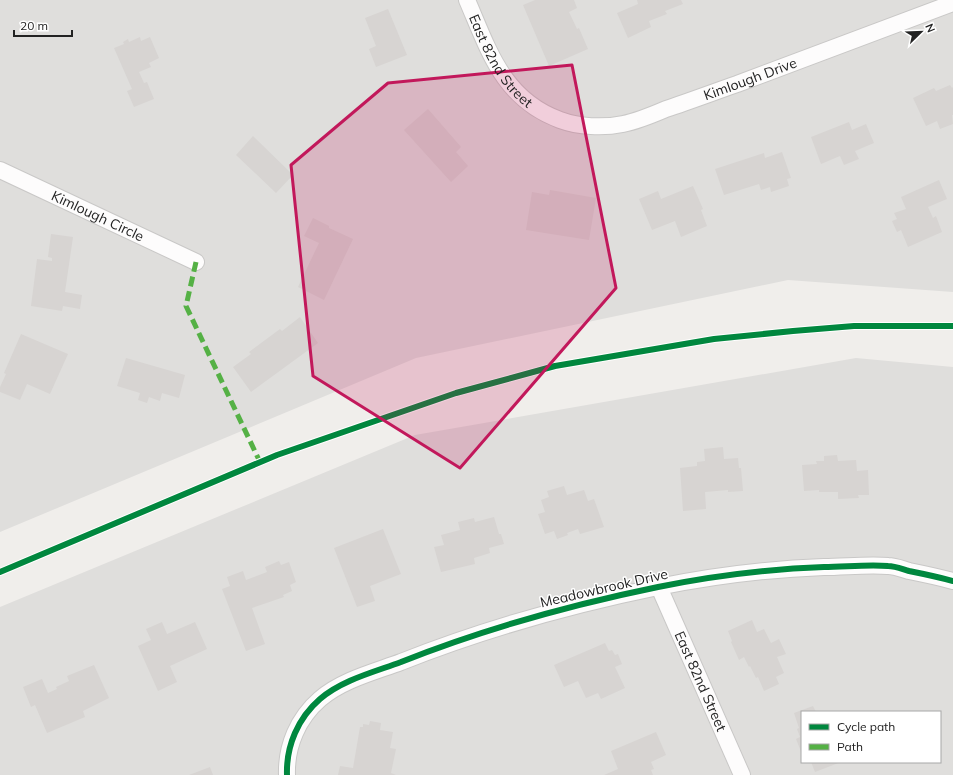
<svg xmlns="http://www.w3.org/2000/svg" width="953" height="775" viewBox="0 0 953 775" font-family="Mulish,sans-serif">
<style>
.residential{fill:#dfdedc;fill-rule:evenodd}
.building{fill:#d7d4d2}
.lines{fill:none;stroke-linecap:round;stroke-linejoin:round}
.minor-casing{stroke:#c9c8c7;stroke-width:18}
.minor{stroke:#fdfcfc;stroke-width:16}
.quiet{stroke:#55b145;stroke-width:5;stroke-dasharray:10 5;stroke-linecap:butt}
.cycleway-casing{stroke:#fff;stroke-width:8}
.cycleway{stroke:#00873e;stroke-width:6}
.marked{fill:#c2185b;fill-opacity:0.2;stroke:#c2185b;stroke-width:3;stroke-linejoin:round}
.labels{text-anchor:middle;stroke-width:3;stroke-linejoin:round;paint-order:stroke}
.street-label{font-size:14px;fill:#222;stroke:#fff}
</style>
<rect width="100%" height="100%" fill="#f0eeeb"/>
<!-- residential -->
<g class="residential">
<polygon points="0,0 953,0 953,292 788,280 416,358 0,532"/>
<path d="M856 358 953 367V775H0V607L415 435ZM802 712H940V762H802Z"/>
</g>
<!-- building -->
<g class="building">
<polygon points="535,0 574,0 577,8 569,12 577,29 579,28 588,49 549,66 523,5"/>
<polygon points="637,0 681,0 683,4 665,11 667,14 649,21 651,27 628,38 617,13 638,4"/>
<polygon points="388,9 407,55 376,67 369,49 376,46 365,18"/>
<polygon points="140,37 141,41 150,37 159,58 149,63 151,67 139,72 144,83 147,82 154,99 134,107 127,91 132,89 114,48 124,44 123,42 128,39 129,42"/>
<polygon points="950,85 952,88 953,87 953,115 952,115 953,124 940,129 937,121 926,126 913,98 934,88 936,91"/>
<polygon points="428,109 461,147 456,152 468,166 451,182 404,130"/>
<polygon points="849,122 852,130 866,124 874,143 855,151 859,159 844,165 840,156 821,164 811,137"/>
<polygon points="253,136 293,175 276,193 236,155"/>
<polygon points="782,152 791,178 787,179 789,186 771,192 770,187 761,190 759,184 724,195 715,169 764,153 765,158"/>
<polygon points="939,180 947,199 928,207 933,218 936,216 942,232 908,247 901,230 897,232 892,221 897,219 894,213 906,209 901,197"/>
<polygon points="693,186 703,209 701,210 707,226 681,237 675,221 652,230 639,199 658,191 661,199"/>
<polygon points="550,190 596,198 589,240 526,230 532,192 549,195"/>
<polygon points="313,218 329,226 329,228 353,239 324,300 298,287 319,243 304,236"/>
<polygon points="51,234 73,237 65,292 82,295 80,309 63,306 62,311 31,306 37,259 52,261 52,258 48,257"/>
<polygon points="300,317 318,343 251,392 233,367 251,354 249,352 280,329 282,331"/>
<polygon points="21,334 68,354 50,394 27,384 20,400 0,392 0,387 6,374 4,373"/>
<polygon points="126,358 185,375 179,398 162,393 160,401 149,397 147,403 138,400 140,393 117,386"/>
<polygon points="723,447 724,459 738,458 739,468 741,468 743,491 728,492 728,490 705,492 706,509 683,511 680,468 697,466 697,462 705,461 704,449"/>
<polygon points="837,455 838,461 856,460 857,471 868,470 869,495 858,495 859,498 838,499 838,492 819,492 819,490 804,491 802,465 817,464 816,461 824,461 824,456"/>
<polygon points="564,486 567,495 584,490 588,501 594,499 604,527 580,534 578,529 567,533 568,535 557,539 554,531 545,534 538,514 545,512 541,500 549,497 547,491"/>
<polygon points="494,517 499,534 501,534 504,544 489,548 490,553 474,558 475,564 441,572 434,547 444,545 441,535 460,530 458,522 474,518 475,522"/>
<polygon points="383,529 401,574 370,586 375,601 357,607 334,548"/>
<polygon points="279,561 281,565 289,562 296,582 290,585 292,591 283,595 284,597 252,608 265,644 246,651 222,589 230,586 227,577 243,571 246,580 267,572 265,567"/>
<polygon points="752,620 757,632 764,629 771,643 779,639 786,654 777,657 784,673 776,677 779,684 764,691 758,677 756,678 750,666 749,667 744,657 739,660 731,642 732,641 728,631"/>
<polygon points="162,622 167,634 195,622 207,649 170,666 177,682 158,691 138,646 151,640 146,629"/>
<polygon points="605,643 609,651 612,650 615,655 618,654 622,664 615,667 625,688 601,699 598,693 586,698 578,681 564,687 554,665"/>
<polygon points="94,665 109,698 83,711 85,717 47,733 35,705 31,707 23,687 42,679 48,693 57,689 56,687 69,681 67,676"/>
<polygon points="813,706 816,712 802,712 802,754 796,739 800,737 797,729 799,728 794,713"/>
<polygon points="370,721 381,723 380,730 393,732 390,748 396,749 391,773 396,775 338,775 340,766 353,768 360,727 363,727 363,724 369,725"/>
<polygon points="656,732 666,755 651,762 654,769 651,770 653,775 604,775 618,769 611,751"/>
<polygon points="811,762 841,762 815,772"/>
<polygon points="210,767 213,775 189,775"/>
</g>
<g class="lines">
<!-- minor casing -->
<g class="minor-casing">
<g id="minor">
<path id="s1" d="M467 0C489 51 503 99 560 120 579 127 603 128 623 124 638 121 652 115 666 109 690 101 714 92 737 84 809 57 881 30 953 3"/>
<path id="s2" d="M0 170 196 262"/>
<path id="s3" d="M659 587 742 775"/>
<path d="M287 775C286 746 298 718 320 699 342 680 374 672 401 662 484 629 570 605 658 587 713 576 768 569 824 567 844 567 869 564 888 566 895 566 902 569 909 571 924 574 938 577 953 581"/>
</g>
</g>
<!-- minor -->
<use href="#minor" class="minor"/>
<!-- quiet -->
<polyline class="quiet" points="196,262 186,306 260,462"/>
<!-- cycleway casing -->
<g class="cycleway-casing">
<g id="cycleway">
<polyline points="0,572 277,455 456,393 555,366 714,339 793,331 854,326 953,326"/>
<path d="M287 775C286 746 298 718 320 699 342 680 374 672 401 662 484 629 570 605 658 587 713 576 768 569 824 567 844 567 869 564 888 566 895 566 902 569 909 571 924 574 938 577 953 581"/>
</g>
</g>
<!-- cycleway -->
<use href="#cycleway" class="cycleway"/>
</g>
<!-- marked area -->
<path class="marked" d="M572 65 616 288 460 468 313 376 291 165 388 83Z"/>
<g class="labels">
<!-- street labels -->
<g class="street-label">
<text dy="5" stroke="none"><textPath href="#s1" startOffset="70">East 82nd Street</textPath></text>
<text dy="5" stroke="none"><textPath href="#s1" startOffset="356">Kimlough Drive</textPath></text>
<text dy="5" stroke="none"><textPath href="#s2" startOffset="108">Kimlough Circle</textPath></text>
<text transform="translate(604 588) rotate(-13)" y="5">Meadowbrook Drive</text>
<text dy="5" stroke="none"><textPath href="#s3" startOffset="103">East 82nd Street</textPath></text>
</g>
</g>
<!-- legend -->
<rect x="801" y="711" width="140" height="52" fill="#ffffff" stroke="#a7a7a7"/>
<rect x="809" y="724" width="20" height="6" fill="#00873e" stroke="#a7a7a7"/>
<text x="837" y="731" font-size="12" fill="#222222">Cycle path</text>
<rect x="809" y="744" width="20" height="6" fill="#55b145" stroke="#a7a7a7"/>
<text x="837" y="751" font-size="12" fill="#222222">Path</text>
<!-- north arrow -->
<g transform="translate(921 32) rotate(67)" stroke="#ffffff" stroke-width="3" paint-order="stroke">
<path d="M0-3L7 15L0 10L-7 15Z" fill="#222222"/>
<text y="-6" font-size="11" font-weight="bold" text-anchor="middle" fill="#222222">N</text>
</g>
<!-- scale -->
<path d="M14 30v6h58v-6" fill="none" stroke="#222222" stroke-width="2"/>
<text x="20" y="30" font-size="12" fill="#222222" stroke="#ffffff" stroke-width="3" paint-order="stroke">20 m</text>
</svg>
